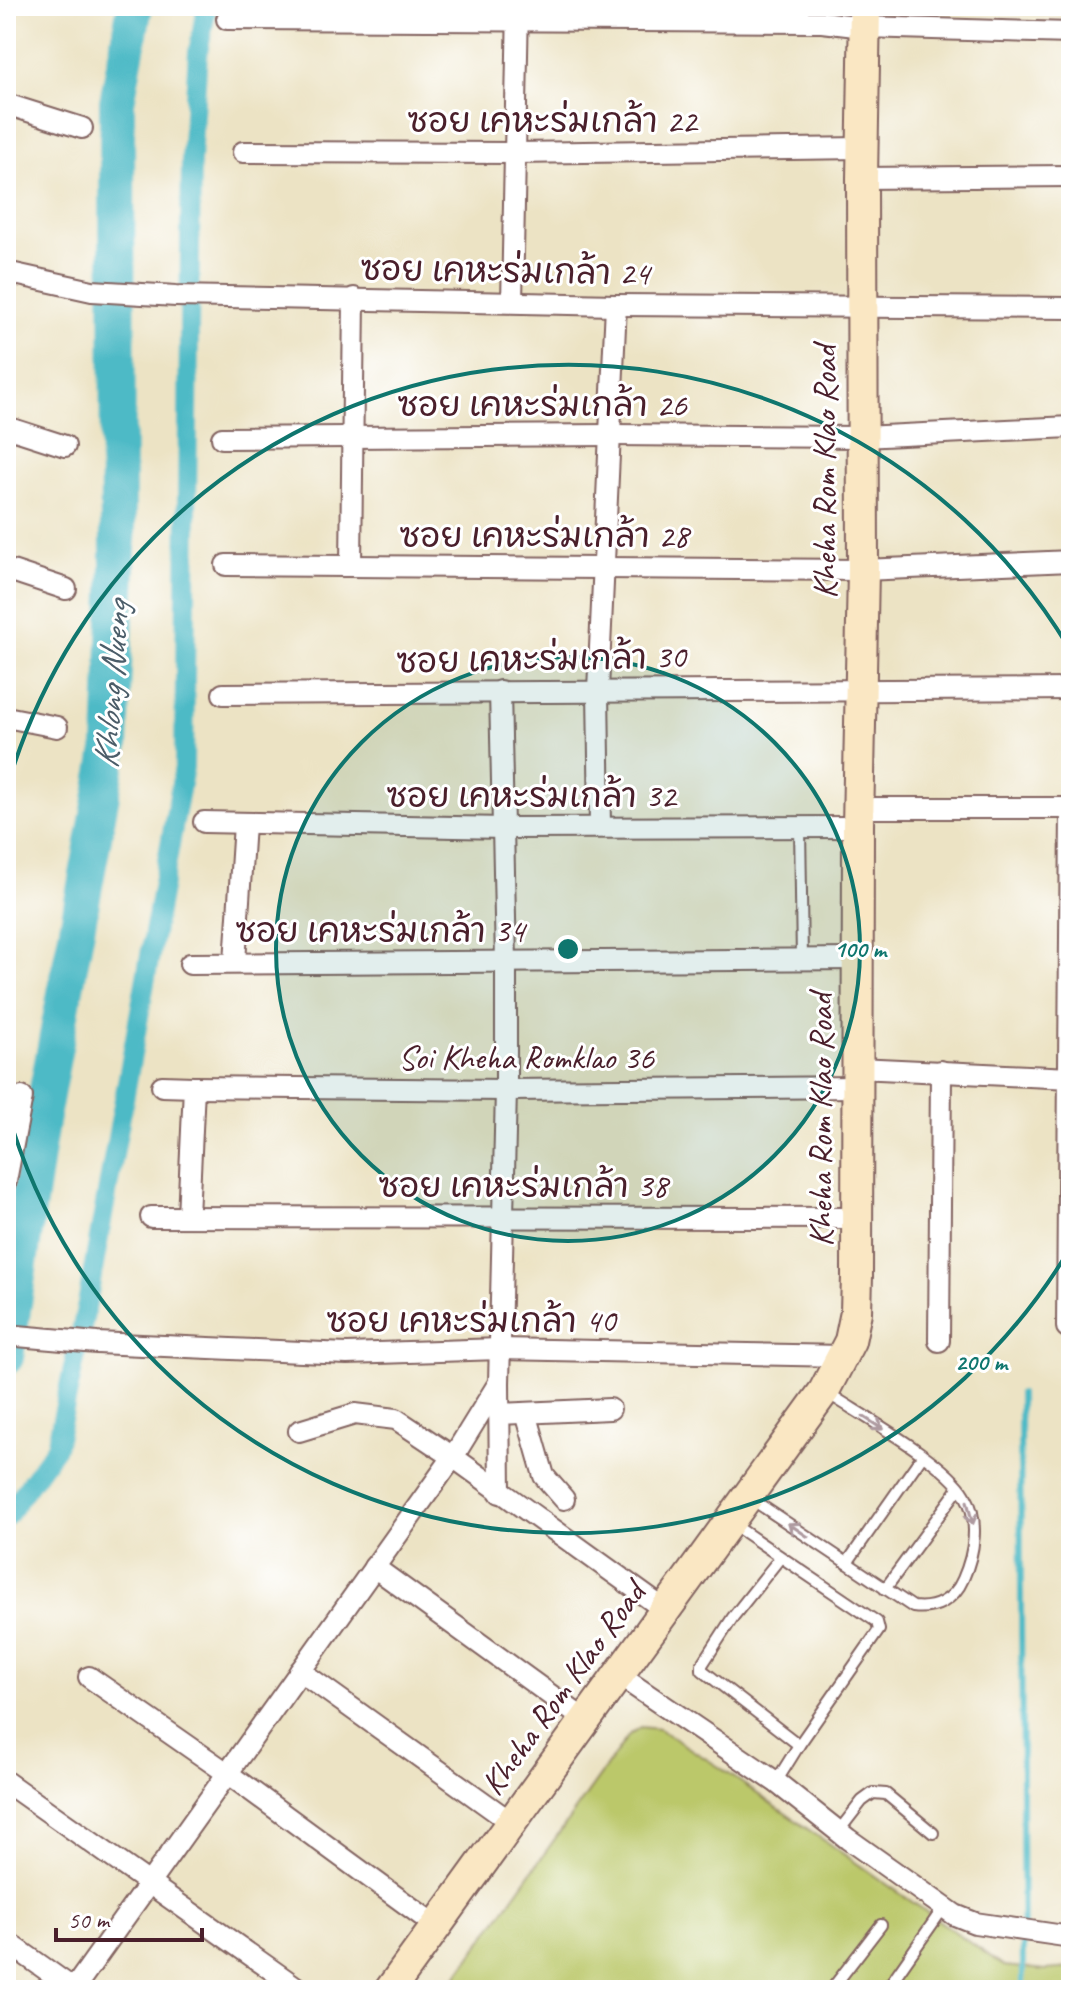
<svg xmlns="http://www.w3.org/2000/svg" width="1077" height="1996" viewBox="0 0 1077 1996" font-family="Caveat,'Playpen Sans Thai',sans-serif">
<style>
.green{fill:#bbc86b;stroke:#82744b;stroke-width:2}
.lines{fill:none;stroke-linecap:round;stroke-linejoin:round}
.stream{stroke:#4dbac6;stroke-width:6}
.canal{stroke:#4dbac6;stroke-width:20}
.river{stroke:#4dbac6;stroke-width:36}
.lane-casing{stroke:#836461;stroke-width:14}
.street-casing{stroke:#836461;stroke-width:24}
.secondary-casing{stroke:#836461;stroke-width:34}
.lane{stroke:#fff;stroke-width:10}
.street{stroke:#fff;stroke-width:20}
.secondary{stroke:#fae7c3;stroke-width:30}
.oneway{stroke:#ae9aa0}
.ring{fill:none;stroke:#0f766e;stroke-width:4}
.labels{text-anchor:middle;stroke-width:6;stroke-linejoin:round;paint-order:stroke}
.street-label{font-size:34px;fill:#4a1f2b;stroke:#fff}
.water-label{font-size:36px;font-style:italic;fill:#4b5d69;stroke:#fff}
.centre{fill:#0f766e;stroke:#fff;stroke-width:4}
.ring-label{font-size:24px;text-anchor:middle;font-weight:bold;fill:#0f766e;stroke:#fff;stroke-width:6;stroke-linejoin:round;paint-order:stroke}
</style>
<rect width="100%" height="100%" fill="#fff"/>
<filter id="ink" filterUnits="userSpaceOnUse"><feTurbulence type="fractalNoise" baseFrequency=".0125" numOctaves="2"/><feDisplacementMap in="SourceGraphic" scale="16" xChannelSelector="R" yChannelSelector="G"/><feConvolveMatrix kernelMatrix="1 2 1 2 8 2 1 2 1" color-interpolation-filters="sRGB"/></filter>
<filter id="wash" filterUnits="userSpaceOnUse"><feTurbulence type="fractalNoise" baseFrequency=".006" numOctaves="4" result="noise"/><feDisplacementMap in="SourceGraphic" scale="32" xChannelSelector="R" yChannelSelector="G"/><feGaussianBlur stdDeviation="1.8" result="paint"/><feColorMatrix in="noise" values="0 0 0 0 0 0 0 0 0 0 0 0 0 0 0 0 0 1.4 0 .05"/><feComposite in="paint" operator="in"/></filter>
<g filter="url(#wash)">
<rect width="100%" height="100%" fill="#ece3c4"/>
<!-- green -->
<polygon class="green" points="640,1727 659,1729 719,1767 1004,1966 1045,1970 1071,1968 1071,1990 447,1990 629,1735"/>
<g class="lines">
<!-- stream -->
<polyline class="stream" points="1020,1393 1023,1990"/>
<!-- canal -->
<polyline class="canal" points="6,1517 56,1447 87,1304 184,767 191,160 198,52 207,6"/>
<!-- river -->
<polyline class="river" points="6,1357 41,1122 111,746 118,567 117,102 135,6"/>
</g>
</g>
<g filter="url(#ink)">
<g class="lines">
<!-- lane casing -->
<g class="lane-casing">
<g id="lane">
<polyline points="800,827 802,960"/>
<path d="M750 1498 913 1607C935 1610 954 1600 963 1579 974 1554 980 1520 965 1495 945 1461 861 1415 826 1392"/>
<polyline points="731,1523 877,1622 879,1630 799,1745 776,1782"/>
<polyline points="780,1558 733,1617 702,1665 702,1670 799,1745"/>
<polyline points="847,1563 922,1456"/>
<polyline points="885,1589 959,1488"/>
<polyline points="838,1832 862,1801 873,1793 886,1794 933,1833"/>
<polyline points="831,1990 881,1925"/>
<polyline points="886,1990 944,1907"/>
</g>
</g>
<!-- street casing -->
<g class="street-casing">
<g id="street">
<polyline points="227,19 822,22 864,27 1071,33"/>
<polyline points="6,104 82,128"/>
<polyline points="243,152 516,153 862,148"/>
<polyline points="862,178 1071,176"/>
<polyline points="6,272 92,291 176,296 616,305 1071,308"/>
<polyline points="512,302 518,6"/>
<polyline points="6,427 65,446"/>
<polyline points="222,438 611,435 862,437 1071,427"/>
<polyline points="226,565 863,570 1071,561"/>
<polyline points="351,566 354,298"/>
<polyline points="6,569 66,589"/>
<polyline points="500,691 506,962 506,1090 499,1383 500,1493"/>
<polyline points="223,694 1071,689"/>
<polyline points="6,717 57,727"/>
<polyline points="858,808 1071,808"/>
<polyline points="204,822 504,828 858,827"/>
<polyline points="600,827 598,690 616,305"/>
<polyline points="235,962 244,824"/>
<polyline points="190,964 859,959"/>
<polyline points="858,1068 1071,1078"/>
<polyline points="162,1086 194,1087 188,1216"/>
<polyline points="194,1087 506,1090 858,1087"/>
<polyline points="6,1181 22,1097"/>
<polyline points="151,1217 858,1218"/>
<polyline points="1067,1327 1071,808"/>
<polyline points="6,1335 97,1343 347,1354 500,1349 844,1356"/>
<polyline points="939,1341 941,1071"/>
<polyline points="526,1413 544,1476 564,1499"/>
<polyline points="499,1414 610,1409"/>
<polyline points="299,1431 355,1414 396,1419 453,1457 665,1610"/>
<polyline points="374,1567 585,1720"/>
<polyline points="300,1671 512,1823"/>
<polyline points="617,1674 776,1782 848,1839 955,1915 975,1923 1071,1937"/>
<polyline points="89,1677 227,1773 436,1926"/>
<polyline points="6,1782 300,1990"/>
<polyline points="6,1941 75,1990"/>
<polyline points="73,1990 453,1457 498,1384"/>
</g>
</g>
<!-- secondary casing -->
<g class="secondary-casing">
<polyline id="secondary" points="390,1990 824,1391 850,1341 856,1312 857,1276 858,827 863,570 862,178 865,6"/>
</g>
<!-- lane -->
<use href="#lane" class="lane"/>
<!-- street -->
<use href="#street" class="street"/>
<!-- secondary -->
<use href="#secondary" class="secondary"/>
</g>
<!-- one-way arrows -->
<defs><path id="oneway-shaft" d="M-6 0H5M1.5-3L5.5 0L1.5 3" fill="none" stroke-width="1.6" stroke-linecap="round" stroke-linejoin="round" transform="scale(2)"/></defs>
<g class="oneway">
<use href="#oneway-shaft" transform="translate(873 1423) rotate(33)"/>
<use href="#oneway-shaft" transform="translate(970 1513) rotate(76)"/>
<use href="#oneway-shaft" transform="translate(798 1530) rotate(-146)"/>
</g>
</g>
<!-- distance rings -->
<circle cx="568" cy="949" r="292" fill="#0f766e" fill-opacity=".12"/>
<g class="ring">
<circle cx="568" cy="949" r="292"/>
<path d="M1069 1250A584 584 0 0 1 7 1110M7 788A584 584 0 0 1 1069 648"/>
</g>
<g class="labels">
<!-- street labels -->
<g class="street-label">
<text x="552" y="132">ซอย เคหะร่มเกล้า 22</text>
<text transform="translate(505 270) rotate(1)" y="12">ซอย เคหะร่มเกล้า 24</text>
<text x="542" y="416">ซอย เคหะร่มเกล้า 26</text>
<text transform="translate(824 472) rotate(-90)" y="12">Kheha Rom Klao Road</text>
<text x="544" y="547">ซอย เคหะร่มเกล้า 28</text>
<text transform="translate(541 658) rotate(-1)" y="12">ซอย เคหะร่มเกล้า 30</text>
<text x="531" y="807">ซอย เคหะร่มเกล้า 32</text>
<text x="380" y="942">ซอย เคหะร่มเกล้า 34</text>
<text x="526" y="1069">Soi Kheha Romklao 36</text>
<text transform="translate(820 1120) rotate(-90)" y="12">Kheha Rom Klao Road</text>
<text x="523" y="1197">ซอย เคหะร่มเกล้า 38</text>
<text x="471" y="1332">ซอย เคหะร่มเกล้า 40</text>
<text transform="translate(562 1688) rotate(-54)" y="12">Kheha Rom Klao Road</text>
</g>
<!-- water labels -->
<g class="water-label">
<text transform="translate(110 685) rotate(-86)" y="13">Khlong Nueng</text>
</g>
</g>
<circle cx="568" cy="949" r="12" class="centre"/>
<g class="ring-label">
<text x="860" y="957">100 m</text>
<text x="981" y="1370">200 m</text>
</g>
<!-- margin -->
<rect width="1077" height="1996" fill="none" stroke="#fff" stroke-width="32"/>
<!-- scale -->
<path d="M56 1928v12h146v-12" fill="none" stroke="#4a1f2b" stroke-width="4"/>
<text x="68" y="1928" font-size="24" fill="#4a1f2b" stroke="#ffffff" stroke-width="6" paint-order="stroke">50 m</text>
</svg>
